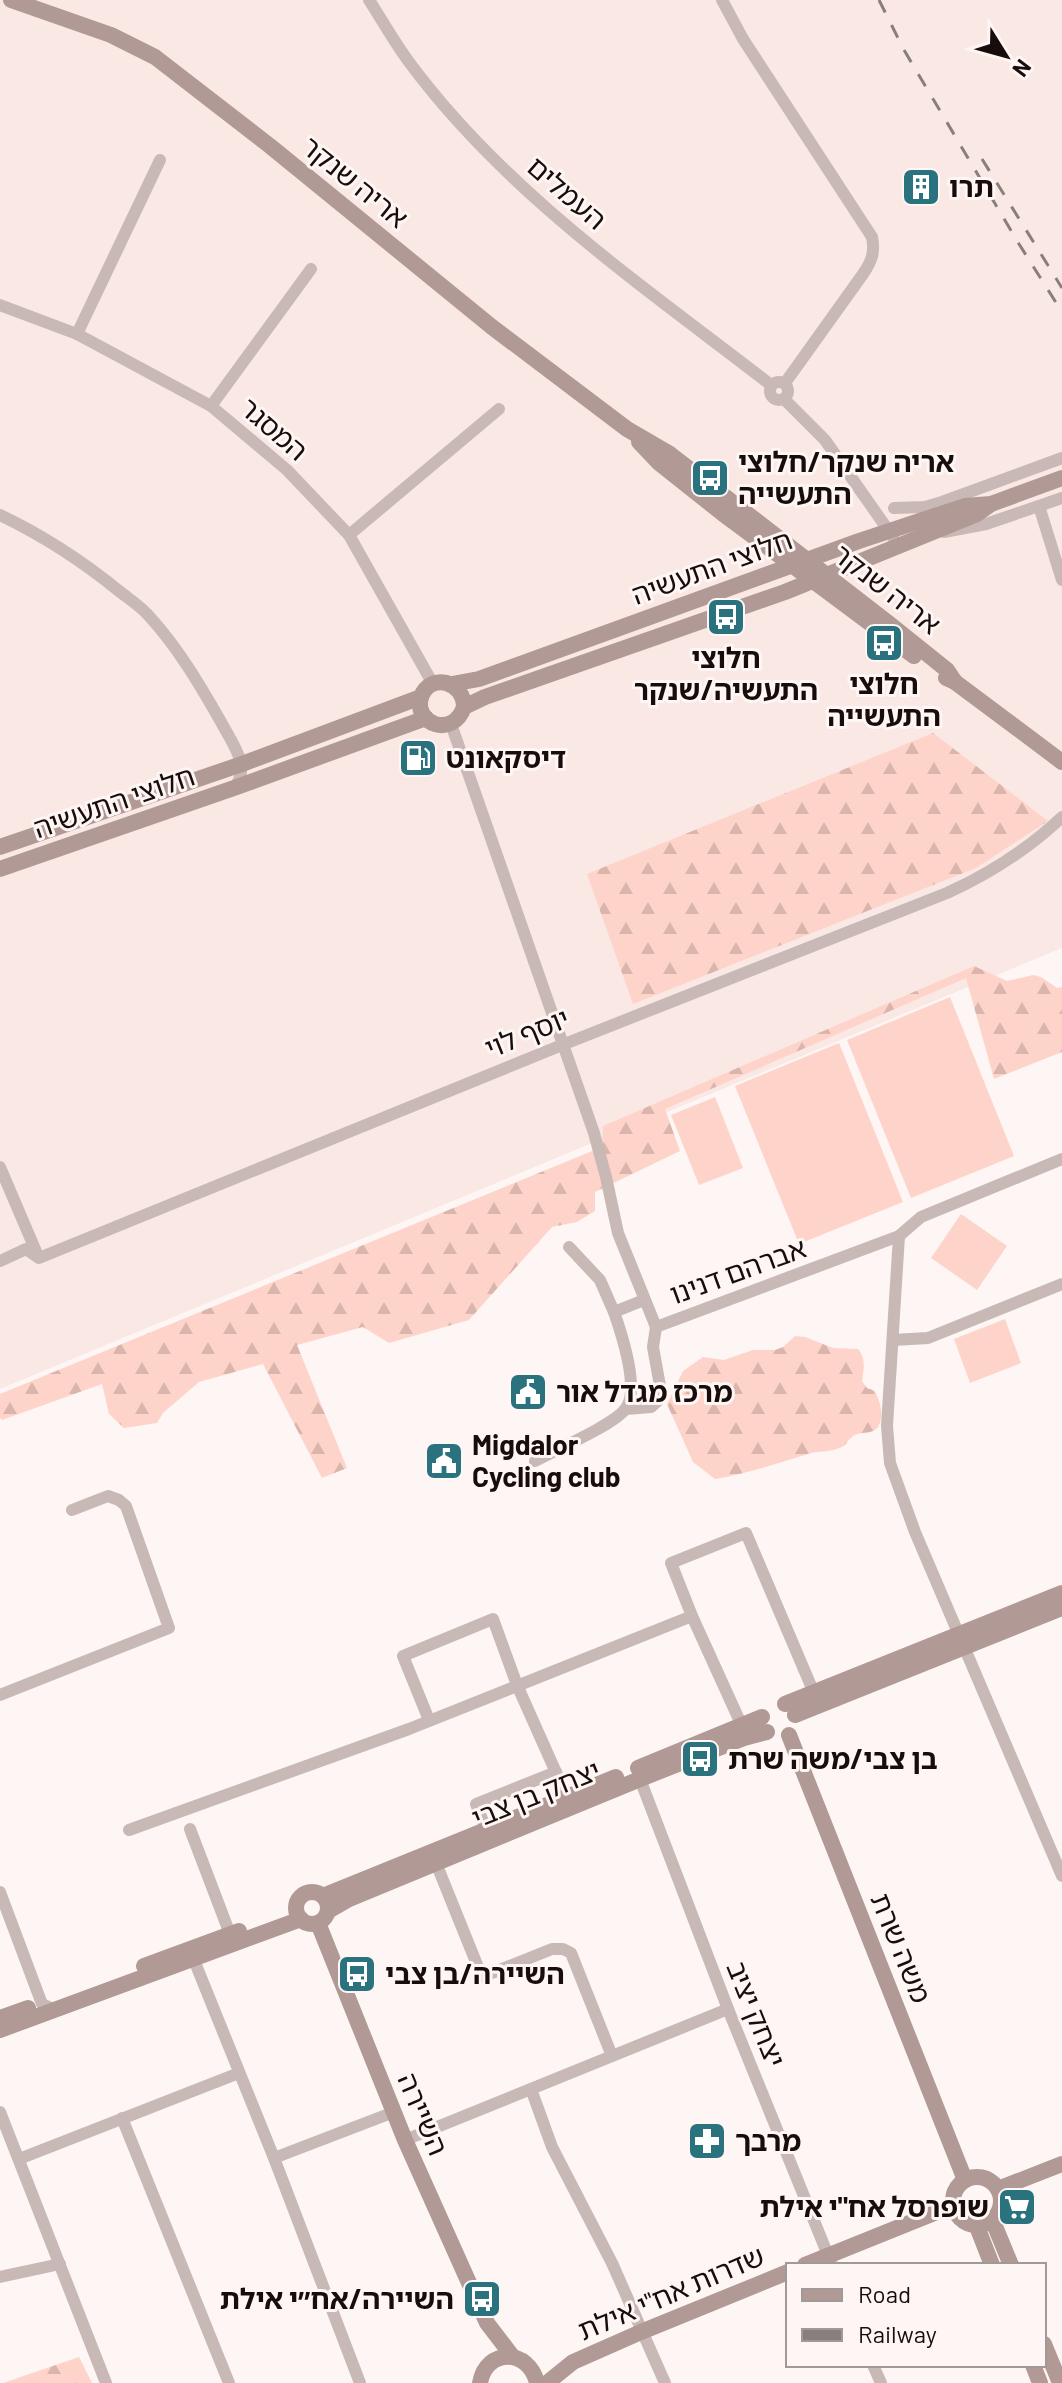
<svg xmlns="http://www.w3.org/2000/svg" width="1062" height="2383" viewBox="0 0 1062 2383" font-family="Barlow,'Noto Sans Hebrew',sans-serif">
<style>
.built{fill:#fae8e4}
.grass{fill:#fed4ca}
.forest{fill:url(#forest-firs)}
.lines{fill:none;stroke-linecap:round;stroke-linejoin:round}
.street{stroke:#c9b9b6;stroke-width:12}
.secondary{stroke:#b19a95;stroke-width:16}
.rail{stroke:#887f7d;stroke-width:3;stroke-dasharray:14 14;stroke-linecap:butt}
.labels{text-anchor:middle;stroke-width:6;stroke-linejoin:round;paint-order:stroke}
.street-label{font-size:28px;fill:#180d0b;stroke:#fdf6f4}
.poi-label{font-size:28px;font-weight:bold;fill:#180d0b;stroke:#fdf6f4;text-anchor:start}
</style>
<defs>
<pattern id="forest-firs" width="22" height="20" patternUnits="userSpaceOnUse" patternTransform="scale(2)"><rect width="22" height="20" fill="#fed4ca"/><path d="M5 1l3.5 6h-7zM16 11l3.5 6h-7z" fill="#d9b5ac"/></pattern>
</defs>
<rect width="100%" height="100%" fill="#fdf6f4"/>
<!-- built -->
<polygon class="built" points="0,0 1062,0 1062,948 0,1389"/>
<!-- grass -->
<g class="grass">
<polygon points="950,997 1014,1156 911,1198 847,1040"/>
<polygon points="839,1043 903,1202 799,1244 735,1086"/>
<polygon points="715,1097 743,1168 699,1185 671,1115"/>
<polygon points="961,1214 1007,1246 977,1290 931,1258"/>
<polygon points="1005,1319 1021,1363 970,1383 954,1339"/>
</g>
<!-- forest -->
<g class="forest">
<polygon points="933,733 1048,821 976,868 633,1004 587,874"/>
<polygon points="974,966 1007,981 1033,975 1041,977 1057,988 1062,987 1062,1052 994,1079 966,978 665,1109 680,1151 595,1192 595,1211 577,1222 552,1227 469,1320 389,1343 363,1327 297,1345 347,1468 322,1478 263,1364 199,1382 163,1413 157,1423 124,1428 109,1414 102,1384 2,1420 0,1418 0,1394 602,1147 603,1126"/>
<path d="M795 1336 805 1337 833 1348 858 1349C866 1359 864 1368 862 1381L867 1388 875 1391C880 1403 885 1415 878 1427 872 1435 863 1431 855 1435 849 1438 847 1444 842 1447 832 1452 821 1451 811 1453 778 1463 750 1473 715 1479L693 1462 667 1404 683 1371 703 1357 724 1360 753 1350H775L783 1347Z"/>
<polygon points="79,2357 92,2383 3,2383"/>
</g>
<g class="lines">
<!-- street -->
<g class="street">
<path d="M369 0C382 20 394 42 409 62 506 193 643 286 771 385"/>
<path d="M722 0 743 39 872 237C875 252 872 261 863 274L785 383"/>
<polyline points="0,305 77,334 211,406 287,470 349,535 433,684"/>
<polyline points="77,334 160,160"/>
<circle cx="779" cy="391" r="9"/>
<polyline points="784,399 825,440 893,537"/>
<polyline points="211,406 311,269"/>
<polyline points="1039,506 1062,580"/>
<polyline points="894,508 925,507 942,502 1062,458"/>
<path d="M0 515C44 536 81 560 119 591 129 599 140 606 148 615 177 646 200 685 221 722 232 743 252 767 234 788"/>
<polyline points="944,532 986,524 1062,498"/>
<polyline points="349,535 499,409"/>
<polyline points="451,724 594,1133 606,1177 618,1233 656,1327 899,1236 921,1217 1062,1159"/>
<polyline points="0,1167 38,1256"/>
<polyline points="899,1236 887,1426 890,1463 915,1532 1062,1876"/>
<polyline points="569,1247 600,1280 614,1312"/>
<path d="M0 1261 26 1249 39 1258 562 1045 947 893C989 874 1028 849 1062 817"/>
<polyline points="893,1340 928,1338 1062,1284"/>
<polyline points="626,1409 651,1407 662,1397 653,1347 656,1327"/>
<path d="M535 1461C555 1450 616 1424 626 1408 640 1389 621 1332 614 1312L644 1300"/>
<polyline points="0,1695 169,1628 126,1506 119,1500 108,1496 72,1510"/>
<polyline points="429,1720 403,1656 493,1619 517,1685 567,1797"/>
<polyline points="742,1726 692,1616 671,1563 746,1533 814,1693"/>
<polyline points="640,1779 728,2009 832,2265"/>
<polyline points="190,1829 230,1934"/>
<polyline points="486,1829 476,1804 556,1772"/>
<polyline points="129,1830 409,1729 692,1616"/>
<polyline points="436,1863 482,1977 552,1949 563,1949 571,1953 612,2056"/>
<polyline points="0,1892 42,2004 55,2010"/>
<polyline points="194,1960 274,2158 360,2383"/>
<polyline points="531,2089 552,2147 612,2263 665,2383"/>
<polyline points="0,2112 106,2383"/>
<polyline points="122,2118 229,2383"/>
<polyline points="405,2140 728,2009"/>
<polyline points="274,2158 394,2112"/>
<polyline points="19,2159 239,2073"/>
<polyline points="0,2277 60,2264"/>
<polyline points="873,2365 881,2383"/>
</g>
<!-- secondary -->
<g class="secondary">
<polyline points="11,0 111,35 155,57 270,146 492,327 627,429 670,454 891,625 947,670 955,682"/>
<polyline points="639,442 659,463 722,513 914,656"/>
<polyline points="946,678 955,682 1062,762"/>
<polyline points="452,684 479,679 859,541 965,506 991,504 1062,478"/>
<path d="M464 707C464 681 430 672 421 697 413 724 453 739 464 707L485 697 785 592 977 514 991 504"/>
<polyline points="0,847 242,764 421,697"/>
<polyline points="0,869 234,788 426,718"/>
<polyline points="785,1704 1062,1593"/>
<polyline points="795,1715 1062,1608"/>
<polyline points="789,1735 965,2180"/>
<polyline points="638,1768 762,1717"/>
<circle cx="312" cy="1908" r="16"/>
<polyline points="323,1896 616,1777"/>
<polyline points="328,1911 349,1899 640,1779 744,1738 767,1732"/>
<polyline points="318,1923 405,2140 487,2323 513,2357"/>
<polyline points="144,1966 239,1931"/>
<polyline points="0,2018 28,2008"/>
<polyline points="0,2030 301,1919"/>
<circle cx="977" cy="2201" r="24"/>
<polyline points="998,2189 1062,2164"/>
<polyline points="992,2219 1011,2265"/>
<polyline points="976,2224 992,2265"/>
<polyline points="805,2265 954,2205"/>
<polyline points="1044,2344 1060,2383"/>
<polyline points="1033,2365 1040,2383"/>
<path d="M480 2383C486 2348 529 2348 537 2383"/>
<polyline points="547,2383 573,2362 641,2332 788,2272"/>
</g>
<!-- rail -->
<g class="rail">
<polyline points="879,0 904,50 1019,244 1062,312"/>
<polyline points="982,159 1062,288"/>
</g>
</g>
<!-- icons -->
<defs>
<g id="building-square" transform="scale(2)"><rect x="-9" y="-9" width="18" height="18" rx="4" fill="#2b727f" stroke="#fdf6f4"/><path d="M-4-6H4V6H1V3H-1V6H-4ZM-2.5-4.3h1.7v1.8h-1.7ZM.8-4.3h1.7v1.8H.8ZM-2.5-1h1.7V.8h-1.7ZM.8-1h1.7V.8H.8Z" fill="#fff"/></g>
<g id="bus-square" transform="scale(2)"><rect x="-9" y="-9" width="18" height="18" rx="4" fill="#2b727f" stroke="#fdf6f4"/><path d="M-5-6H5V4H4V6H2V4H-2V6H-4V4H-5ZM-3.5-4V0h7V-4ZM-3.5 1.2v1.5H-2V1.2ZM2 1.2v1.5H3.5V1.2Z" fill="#fff"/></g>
<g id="fuel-square" transform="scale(2)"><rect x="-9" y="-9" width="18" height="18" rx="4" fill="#2b727f" stroke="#fdf6f4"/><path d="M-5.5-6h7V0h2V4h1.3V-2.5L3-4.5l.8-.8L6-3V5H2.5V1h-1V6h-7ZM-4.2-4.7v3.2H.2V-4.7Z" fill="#fff"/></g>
<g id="civic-square" transform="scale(2)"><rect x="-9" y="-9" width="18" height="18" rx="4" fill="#2b727f" stroke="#fdf6f4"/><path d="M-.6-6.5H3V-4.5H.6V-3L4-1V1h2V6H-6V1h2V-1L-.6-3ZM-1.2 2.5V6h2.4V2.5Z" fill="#fff"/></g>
<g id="pharmacy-square" transform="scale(2)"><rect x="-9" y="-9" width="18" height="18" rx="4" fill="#2b727f" stroke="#fdf6f4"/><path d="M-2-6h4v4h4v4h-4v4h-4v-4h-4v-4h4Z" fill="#fff"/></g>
<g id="supermarket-square" transform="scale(2)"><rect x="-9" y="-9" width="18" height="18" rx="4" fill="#2b727f" stroke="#fdf6f4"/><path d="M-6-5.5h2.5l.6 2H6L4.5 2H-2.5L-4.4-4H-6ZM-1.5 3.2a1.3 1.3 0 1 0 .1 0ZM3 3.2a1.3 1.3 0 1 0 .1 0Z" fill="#fff"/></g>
</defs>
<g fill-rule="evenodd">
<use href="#building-square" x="921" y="187"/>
<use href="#bus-square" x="710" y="478"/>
<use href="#bus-square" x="726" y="617"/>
<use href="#bus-square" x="884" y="643"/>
<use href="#fuel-square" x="418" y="758"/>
<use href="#civic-square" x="528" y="1392"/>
<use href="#civic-square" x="444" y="1461"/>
<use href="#bus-square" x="700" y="1759"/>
<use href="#bus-square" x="357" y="1974"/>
<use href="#pharmacy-square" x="707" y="2141"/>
<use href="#supermarket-square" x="1017" y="2207"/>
<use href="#bus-square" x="482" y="2299"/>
</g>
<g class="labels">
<!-- street labels -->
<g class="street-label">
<text transform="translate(355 182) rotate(39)" y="10">אריה שנקר</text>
<text transform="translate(567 193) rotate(41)" y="10">העמלים</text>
<text transform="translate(274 429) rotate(41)" y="10">המסגר</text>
<text transform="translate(712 567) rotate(-20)" y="10">חלוצי התעשיה</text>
<text transform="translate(887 589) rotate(38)" y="10">אריה שנקר</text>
<text transform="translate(114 802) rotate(-19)" y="10">חלוצי התעשיה</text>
<text transform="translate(527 1033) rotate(-22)" y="10">יוסף לוי</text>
<text transform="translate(738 1271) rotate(-20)" y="10">אברהם דנינו</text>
<text transform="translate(536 1794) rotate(-22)" y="10">יצחק בן צבי</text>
<text transform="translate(901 1948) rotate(68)" y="10">משה שרת</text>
<text transform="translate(756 2014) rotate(68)" y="10">יצחק יציב</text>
<text transform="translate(423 2114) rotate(67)" y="10">השיירה</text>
<text transform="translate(671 2293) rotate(-23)" y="10">שדרות אח"י אילת</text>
</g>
<!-- poi labels -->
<g class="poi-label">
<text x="949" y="197">תרו</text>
<text x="738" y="472">אריה שנקר/חלוצי<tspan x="738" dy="32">התעשייה</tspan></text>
<text x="726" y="668" text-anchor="middle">חלוצי<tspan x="726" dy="32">התעשיה/שנקר</tspan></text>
<text x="884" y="694" text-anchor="middle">חלוצי<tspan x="884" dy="32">התעשייה</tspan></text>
<text x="446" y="768">דיסקאונט</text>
<text x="556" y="1402">מרכז מגדל אור</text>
<text x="472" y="1455">Migdalor<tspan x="472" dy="32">Cycling club</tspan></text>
<text x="728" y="1769">בן צבי/משה שרת</text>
<text x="385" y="1984">השיירה/בן צבי</text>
<text x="735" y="2151">מרבך</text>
<text x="989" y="2217" text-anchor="end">שופרסל אח"י אילת</text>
<text x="454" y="2309" text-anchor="end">השיירה/אח״י אילת</text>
</g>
</g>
<!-- legend -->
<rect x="786" y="2263" width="260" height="104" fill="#fdf6f4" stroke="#a19997" stroke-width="2"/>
<rect x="802" y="2289" width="40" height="12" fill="#b19a95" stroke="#a19997" stroke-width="2"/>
<text x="858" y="2303" font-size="24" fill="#180d0b">Road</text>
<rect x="802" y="2329" width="40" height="12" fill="#887f7d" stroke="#a19997" stroke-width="2"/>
<text x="858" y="2343" font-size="24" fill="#180d0b">Railway</text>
<!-- north arrow -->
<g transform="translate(1006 56) rotate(127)" stroke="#fdf6f4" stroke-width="6" paint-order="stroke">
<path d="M0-6L14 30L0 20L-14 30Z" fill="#180d0b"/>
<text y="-12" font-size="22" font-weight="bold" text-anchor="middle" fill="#180d0b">N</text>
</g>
</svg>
